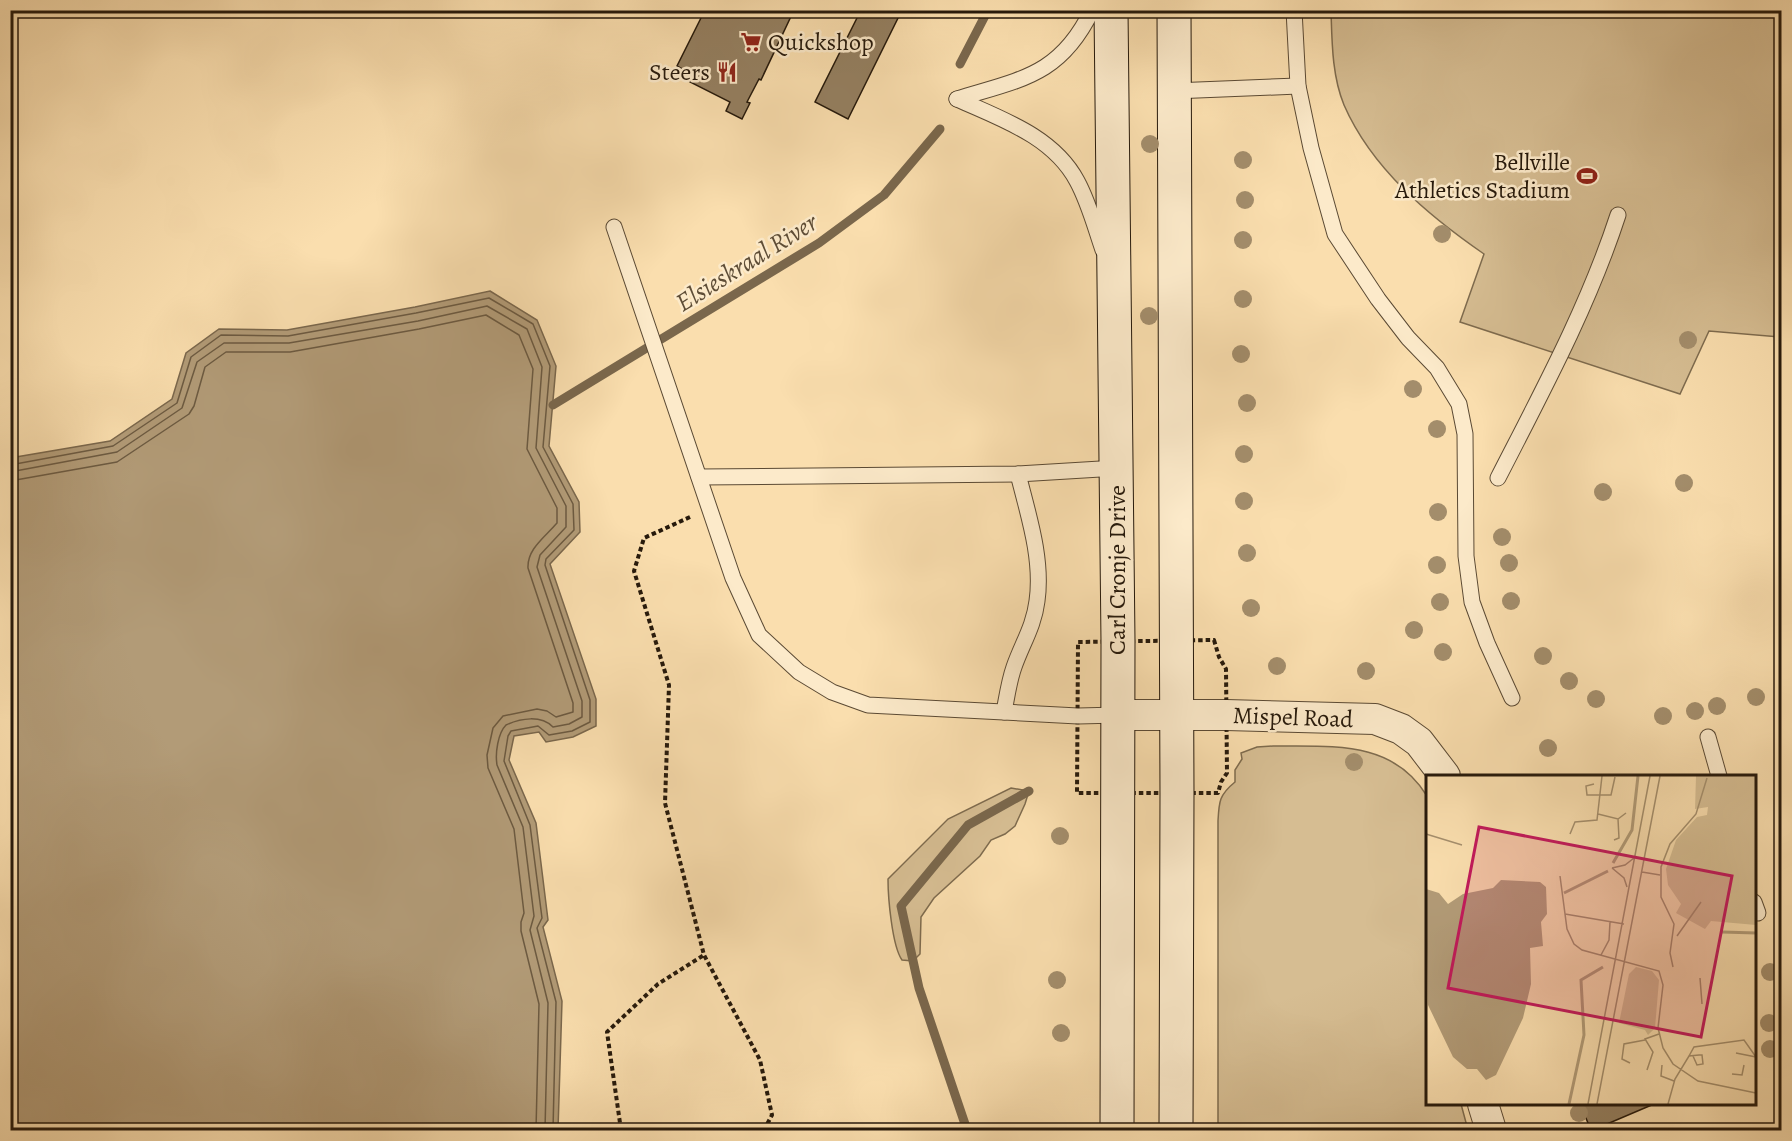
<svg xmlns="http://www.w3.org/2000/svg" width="1792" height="1141" viewBox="0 0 1792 1141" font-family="Alegreya,serif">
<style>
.green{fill:#d6bd92;stroke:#7e6b4e;stroke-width:1.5}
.water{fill:#b29b77;stroke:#7a674c;stroke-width:1.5}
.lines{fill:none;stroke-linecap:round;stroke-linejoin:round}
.shore{stroke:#6c5a41;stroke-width:1.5}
.stream{stroke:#7a674c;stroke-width:9}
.building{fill:#947f60;stroke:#26190b;stroke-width:1.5}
.service-casing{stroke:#5b4a34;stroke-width:17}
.minor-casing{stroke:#5b4a34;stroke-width:32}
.secondary-casing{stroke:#26190b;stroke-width:35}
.path{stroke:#26190b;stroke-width:4;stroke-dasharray:4.5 3;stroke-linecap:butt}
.service{stroke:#fceaca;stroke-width:15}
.minor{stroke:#fceaca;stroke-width:30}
.secondary{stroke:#fceaca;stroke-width:33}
.tree{fill:#a38d6b}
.labels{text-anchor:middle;stroke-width:5;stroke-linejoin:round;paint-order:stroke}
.poi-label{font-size:24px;fill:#26190b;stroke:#fceaca;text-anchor:end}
.street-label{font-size:24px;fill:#26190b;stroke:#fceaca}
.water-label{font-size:26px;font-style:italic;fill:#5e4d36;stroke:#fceaca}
.inset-river{fill:none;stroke:#b29b77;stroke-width:3}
.inset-road{fill:none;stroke:#a58f6d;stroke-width:1.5}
.view{fill:#c2185b;fill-opacity:0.15;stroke:#c2185b;stroke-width:3}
.inset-edge{fill:none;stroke:#26190b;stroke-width:3}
</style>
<rect width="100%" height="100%" fill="#fadeae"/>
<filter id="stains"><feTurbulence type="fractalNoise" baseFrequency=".00333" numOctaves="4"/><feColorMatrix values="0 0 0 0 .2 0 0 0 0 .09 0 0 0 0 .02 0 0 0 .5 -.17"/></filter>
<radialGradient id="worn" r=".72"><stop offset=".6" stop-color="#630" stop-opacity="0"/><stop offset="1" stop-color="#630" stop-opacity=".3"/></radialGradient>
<!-- green -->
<g class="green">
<path d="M1331 11H1781V337L1709 331 1680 394 1460 322 1484 254C1429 216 1372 169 1344 105 1332 76 1332 42 1331 11Z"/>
<path d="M1273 746C1331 747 1392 739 1427 796L1428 1104H1461L1468 1130H1218V821C1219 802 1219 795 1235 782V770L1242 759 1241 753 1257 747Z"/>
<path d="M1011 788 1029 791 1025 804 1015 826 1005 834 991 840 980 856 934 898 921 917 920 954 913 961 902 960C892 946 888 897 888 879L948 819Z"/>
</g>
<!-- water -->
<polygon class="water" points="490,291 537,320 556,366 549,446 579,502 580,532 550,564 596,699 596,726 573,737 546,742 539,732 514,736 509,760 536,823 548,920 543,927 562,1001 558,1130 11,1130 11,460 16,457 110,441 172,399 186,353 219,329 287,330 415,307"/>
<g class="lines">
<!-- shore -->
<g class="shore">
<polyline points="10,465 113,446 177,403 191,357 221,335 288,336 416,313 489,298 533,324 550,366 543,447 573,504 574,530 546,559 545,565 590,700 590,722 572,731 549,735 538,726 511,731 508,736 504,761 530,825 542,918 537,928 556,1002 553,1130"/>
<path d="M10 472 117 452 182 408 197 362 224 343H289L418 321 487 306 527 329 542 367 536 448 566 506V527L540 555 537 567 582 701V717L569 724 553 727C541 715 521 718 506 725 498 733 495 753 497 765L523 827 534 916 530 930 548 1003 545 1130"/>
<path d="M10 481 117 462 189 414 194 406 205 367 226 352H290L419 329 486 315 519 335 533 369 527 449 557 508V523C545 537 527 549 528 568L573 703V712L556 717 547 711 537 709 503 716 493 728 487 755 488 768 514 829 524 913 521 922V931L539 1004 536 1130"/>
</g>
<!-- stream -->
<g class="stream">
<polyline points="960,64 988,10"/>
<polyline points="553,405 819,243 884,195 940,129"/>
<polyline points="967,1130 919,988 901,906 968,825 1029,791"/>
</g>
</g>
<!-- building -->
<g class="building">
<polygon points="705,10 794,10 761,80 759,79 747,102 750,103 742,119 726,111 730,102 690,82 693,75 677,66"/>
<polygon points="861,10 902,10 848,119 815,102"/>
<polygon points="1580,1104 1654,1104 1593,1130 1591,1130"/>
</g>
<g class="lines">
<!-- service casing -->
<g class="service-casing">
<g id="service">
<polyline points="1294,10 1298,86 1311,148 1335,234 1378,299 1408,338 1437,368 1459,404 1465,434 1466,556 1472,602 1487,643 1512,698"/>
<polyline points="1173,91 1298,86"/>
<path d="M957 99C1001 119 1053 136 1077 181 1089 203 1095 227 1103 250"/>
<path d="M957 99C1021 79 1060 76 1092 10"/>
<polyline points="614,227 733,578 759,635 799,672 832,692 868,705 1078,716 1118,715"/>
<polyline points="699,477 1018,474 1117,468"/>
<path d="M1498 478C1542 392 1588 307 1618 215"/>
<path d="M1004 712C1007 696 1009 681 1014 667 1022 644 1034 626 1037 601 1043 559 1028 514 1018 474"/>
<polyline points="1708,737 1719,776"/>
<polyline points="1754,902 1758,913"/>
</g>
</g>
<!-- minor casing -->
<g class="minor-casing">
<g id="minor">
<polyline points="1118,715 1226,715 1375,719 1401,729 1419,742 1445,776"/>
<polyline points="1483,1104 1491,1130"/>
</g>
</g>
<!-- secondary casing -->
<g class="secondary-casing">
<g id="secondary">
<polyline points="1111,10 1118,641 1117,1130"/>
<polyline points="1174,10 1177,793 1176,1130"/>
</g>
</g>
<!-- path -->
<g class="path">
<polyline points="690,517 644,538 634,571 669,685 665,803 704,955 760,1060 772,1115 764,1130"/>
<polygon points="1214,640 1219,657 1226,669 1227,773 1221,782 1218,793 1077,793 1078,642"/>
<polyline points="621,1130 607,1032 658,984 704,955"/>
</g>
<!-- service -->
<use href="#service" class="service"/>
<!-- minor -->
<use href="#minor" class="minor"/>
<!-- secondary -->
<use href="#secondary" class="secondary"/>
</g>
<!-- trees -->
<g class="tree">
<circle cx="1150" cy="144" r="9"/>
<circle cx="1243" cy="160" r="9"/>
<circle cx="1245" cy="200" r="9"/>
<circle cx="1442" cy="234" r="9"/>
<circle cx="1243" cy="240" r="9"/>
<circle cx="1243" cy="299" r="9"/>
<circle cx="1149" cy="316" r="9"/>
<circle cx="1688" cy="340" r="9"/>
<circle cx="1241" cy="354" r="9"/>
<circle cx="1413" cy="389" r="9"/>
<circle cx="1247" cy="403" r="9"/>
<circle cx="1437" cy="429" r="9"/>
<circle cx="1244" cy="454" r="9"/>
<circle cx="1684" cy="483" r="9"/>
<circle cx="1603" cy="492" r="9"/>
<circle cx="1244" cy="501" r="9"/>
<circle cx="1438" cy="512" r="9"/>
<circle cx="1502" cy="537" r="9"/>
<circle cx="1247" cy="553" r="9"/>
<circle cx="1509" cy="563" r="9"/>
<circle cx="1437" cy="565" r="9"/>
<circle cx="1511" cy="601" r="9"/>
<circle cx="1440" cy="602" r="9"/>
<circle cx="1251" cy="608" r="9"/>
<circle cx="1414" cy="630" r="9"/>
<circle cx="1443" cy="652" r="9"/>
<circle cx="1543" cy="656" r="9"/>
<circle cx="1277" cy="666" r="9"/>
<circle cx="1366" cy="671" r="9"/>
<circle cx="1569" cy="681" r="9"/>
<circle cx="1756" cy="697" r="9"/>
<circle cx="1596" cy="699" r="9"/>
<circle cx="1717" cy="706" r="9"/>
<circle cx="1695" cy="711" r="9"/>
<circle cx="1663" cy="716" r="9"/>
<circle cx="1548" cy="748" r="9"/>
<circle cx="1354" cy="762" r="9"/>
<circle cx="1060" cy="836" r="9"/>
<circle cx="1770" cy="972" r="9"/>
<circle cx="1057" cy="980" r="9"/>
<circle cx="1769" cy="1023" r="9"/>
<circle cx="1061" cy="1033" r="9"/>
<circle cx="1770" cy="1049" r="9"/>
<circle cx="1579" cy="1113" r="9"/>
</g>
<!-- icons -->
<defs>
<g id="supermarket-bare" transform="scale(1.62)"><path d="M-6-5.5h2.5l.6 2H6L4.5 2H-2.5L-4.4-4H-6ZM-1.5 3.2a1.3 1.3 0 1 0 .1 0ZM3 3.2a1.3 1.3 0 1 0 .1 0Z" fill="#8f2418" stroke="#fceaca" stroke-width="2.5" paint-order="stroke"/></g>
<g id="restaurant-bare" transform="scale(1.62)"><path d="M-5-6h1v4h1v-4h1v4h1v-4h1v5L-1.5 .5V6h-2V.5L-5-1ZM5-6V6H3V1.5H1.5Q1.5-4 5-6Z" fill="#8f2418" stroke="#fceaca" stroke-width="2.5" paint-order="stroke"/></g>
<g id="stadium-bare" transform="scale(1.62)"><path d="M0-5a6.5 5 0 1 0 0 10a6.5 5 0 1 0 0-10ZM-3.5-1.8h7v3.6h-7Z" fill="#8f2418" stroke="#fceaca" stroke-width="2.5" paint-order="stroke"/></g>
</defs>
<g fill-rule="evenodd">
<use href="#supermarket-bare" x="751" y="42"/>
<use href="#restaurant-bare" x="727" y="72"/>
<use href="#stadium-bare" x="1587" y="176"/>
</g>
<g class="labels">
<!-- poi labels -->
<g class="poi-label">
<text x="768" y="50" text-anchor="start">Quickshop</text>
<text x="710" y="80">Steers</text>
<text x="1570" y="170">Bellville<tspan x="1570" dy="28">Athletics Stadium</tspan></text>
</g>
<!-- street labels -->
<g class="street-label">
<text transform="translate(1117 570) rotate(-90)" y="8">Carl Cronje Drive</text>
<text transform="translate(1293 717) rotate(2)" y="8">Mispel Road</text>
</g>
<!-- water labels -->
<g class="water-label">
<text transform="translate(746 262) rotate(-32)" y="9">Elsieskraal River</text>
</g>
</g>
<!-- overview -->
<g transform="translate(1426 775)">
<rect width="330" height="330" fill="#fadeae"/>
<path d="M270 1H330V150L285 146 279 154 250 138 255 129 242 110 240 94 250 65 271 42 281 40 282 32 269 34ZM210 192 226 196 233 205 229 253 222 260 219 255 193 248 203 199Z" fill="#d6bd92"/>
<path d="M75 105 114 107 120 112 121 139 115 147 117 171 104 173 105 209 97 243 70 300 60 305 51 294H41L27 282 2 230 0 114 13 118 22 129 37 119 67 113Z" fill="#b29b77"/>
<path class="inset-river" d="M187 88 206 55 212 1M138 118 182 96M296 157 330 158M143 329 158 260 155 205 177 192"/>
<path class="inset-road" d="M168 9 160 11 161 20H185L189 2M172 39 192 44 200 38M0 59 36 70M144 59 149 47 171 45 176 1M188 65 193 63 192 44M186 93 198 103 201 112M186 93 199 90 208 83M216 97 234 100M134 101 141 154 148 169 156 175 233 196 237 210 232 253 237 273 247 289 272 306 330 318M139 139 198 149M251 161 275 127M175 180 183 165 184 147M247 192 244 178 248 149 235 122V92L244 69 270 39 281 3M274 203 276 229M310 278 330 282M263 281 268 272 318 265 330 282M204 288 196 284 198 269 219 265M236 290 235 301 248 306M221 295 227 277 219 264 233 259M306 299 316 300 318 290M162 329 224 1M171 329 234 1M242 329 249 304 263 281 273 280H276L277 289 271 290 267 281"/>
<path class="view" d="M53 52 306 101 275 262 22 213Z"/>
<rect width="330" height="330" class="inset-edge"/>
</g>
<!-- margin -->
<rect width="1792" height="1141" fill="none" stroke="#fadeae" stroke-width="36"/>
<rect x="12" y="12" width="1768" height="1117" fill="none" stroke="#26190b" stroke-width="3"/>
<rect x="18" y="18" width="1756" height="1105" fill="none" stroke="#26190b" stroke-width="1.5"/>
<rect width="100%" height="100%" filter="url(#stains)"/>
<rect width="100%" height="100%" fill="url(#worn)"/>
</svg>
